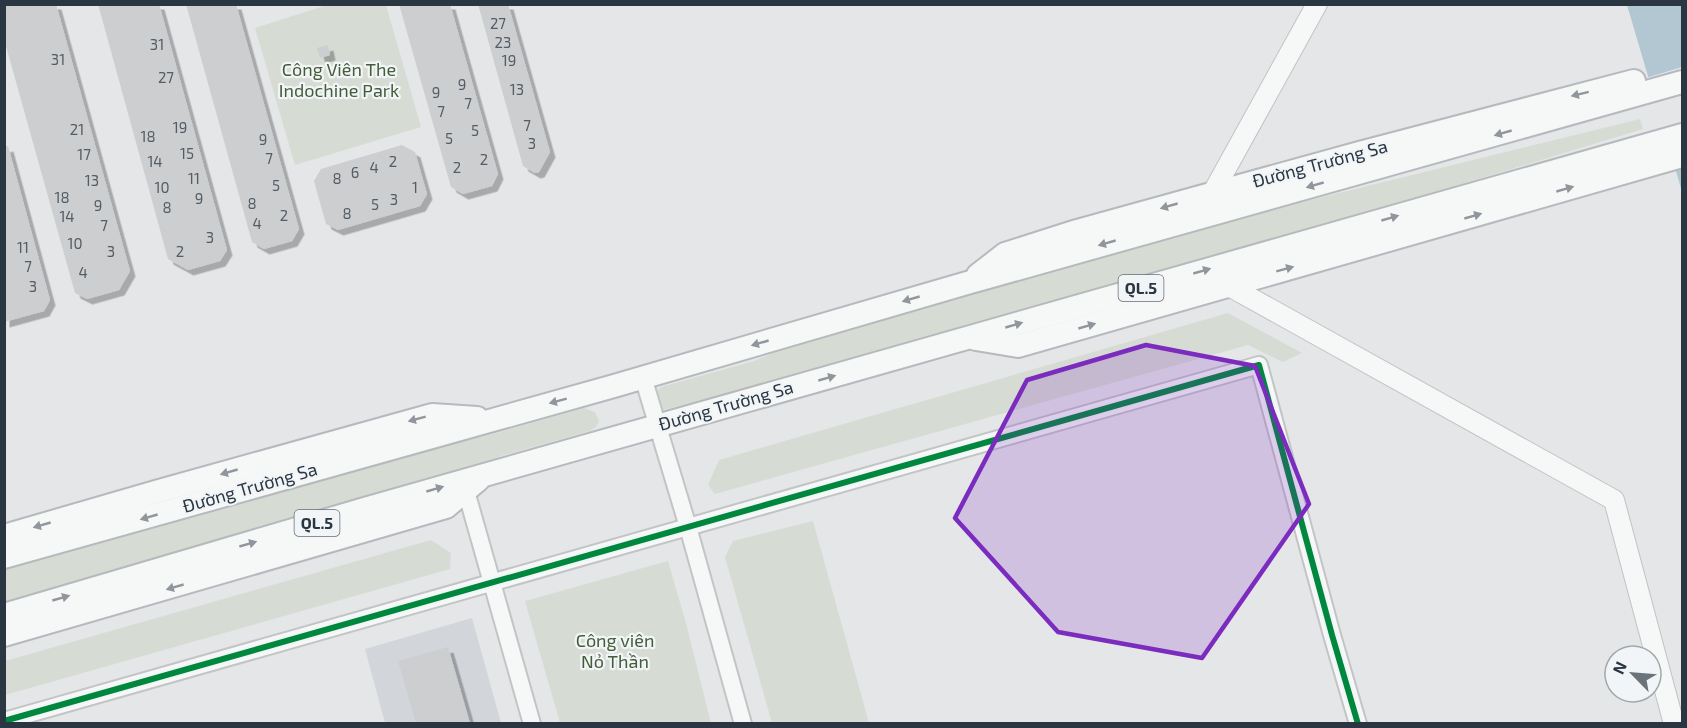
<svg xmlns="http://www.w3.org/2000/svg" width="1687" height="728" viewBox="0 0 1687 728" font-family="'Exo 2',sans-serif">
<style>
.built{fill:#d2d6db}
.green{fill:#d6dcd4}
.water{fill:#b3c7d2}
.pier{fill:#e4e6e8}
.building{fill:#ccced0;filter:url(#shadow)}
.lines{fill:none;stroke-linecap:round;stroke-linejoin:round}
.secondary-casing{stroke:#c2c4c6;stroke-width:20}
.primary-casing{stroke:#c0c3c6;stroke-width:22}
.highway-casing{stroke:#b6b9bd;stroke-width:26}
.secondary{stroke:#f6f7f7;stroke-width:16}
.primary{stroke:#f6f7f7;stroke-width:20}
.highway{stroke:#f6f7f7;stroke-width:22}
.cycleway-casing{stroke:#f1f5f7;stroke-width:10}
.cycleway{stroke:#00873e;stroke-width:6}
.oneway{fill:#90969c}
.marked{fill:#7b2cbf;fill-opacity:0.2;stroke:#7b2cbf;stroke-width:4.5;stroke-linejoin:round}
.labels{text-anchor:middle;stroke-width:4.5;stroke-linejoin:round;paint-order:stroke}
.number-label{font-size:15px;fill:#535d66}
.shield{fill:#f1f5f7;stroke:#666f78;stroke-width:1.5}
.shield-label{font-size:16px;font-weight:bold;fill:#2a3641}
.park-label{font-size:18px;fill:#455c38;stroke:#f1f5f7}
.street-label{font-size:18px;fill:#2a3641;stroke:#f1f5f7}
</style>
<defs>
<filter id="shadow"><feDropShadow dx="5.5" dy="5.5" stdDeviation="0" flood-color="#0004"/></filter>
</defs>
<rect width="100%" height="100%" fill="#e4e6e8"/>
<!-- built -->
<polygon class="built" points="472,618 501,723 385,723 365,649"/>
<!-- green -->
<g class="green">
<polygon points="327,5 386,5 421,127 295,165 255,28"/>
<polygon points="1640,119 1643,129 1324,226 787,378 666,409 660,410 654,394 661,387 754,361 782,349 1254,214"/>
<polygon points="1228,313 1302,353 1283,362 1248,345 715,494 708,485 719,460"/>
<polygon points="584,408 595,412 599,421 596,427 590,431 504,455 466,470 5,604 5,569 417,452 486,436"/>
<polygon points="813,521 869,723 772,723 725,557 733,541"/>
<polygon points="431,540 451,553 450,569 5,695 5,661"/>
<polygon points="668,561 687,627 711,723 560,723 525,601"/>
</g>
<!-- water -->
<polygon class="water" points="1627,5 1682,5 1682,192 1676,171"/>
<!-- pier -->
<polygon class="pier" points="1682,67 1682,156 1670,159 1646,78"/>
<!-- building -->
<g class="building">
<polygon points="4,4 56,4 130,271 119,290 87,299 75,293 4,39"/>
<polygon points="98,4 159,4 227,250 220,261 188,270 168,259"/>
<polygon points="186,4 236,4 299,229 292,241 264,249 252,242"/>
<polygon points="399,4 450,4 498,174 492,186 463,194 451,187"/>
<polygon points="478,4 508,4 550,152 539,172 535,173 523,166"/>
<polygon points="328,45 330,55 320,58 317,48"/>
<polygon points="402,145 415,152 427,194 420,206 338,230 326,224 314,181 321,169"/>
<polygon points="8,146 50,300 44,311 4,322 4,147"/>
<polygon points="448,647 470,723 416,723 398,661"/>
</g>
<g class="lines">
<!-- secondary casing -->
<g class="secondary-casing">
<g id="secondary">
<polyline points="643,377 688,527 743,724"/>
<polyline points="466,491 532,724"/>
<polyline points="4,721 1259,365 1332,635 1358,724"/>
</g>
</g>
<!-- primary casing -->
<g class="primary-casing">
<g id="primary">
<polyline points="1212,194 1317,4"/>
<polyline points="1229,286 1614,500 1674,724"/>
</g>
</g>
<!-- highway casing -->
<g class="highway-casing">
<g id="highway">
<polyline points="978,275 1005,254 1077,231 1359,153 1634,81"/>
<polyline points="976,339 1018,346 1682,156"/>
<polyline points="4,536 159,491 432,415 477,418"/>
<polyline points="4,557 614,386 967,283 1682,82"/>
<polyline points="4,615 368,508 1682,135"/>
<polyline points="4,635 446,507 478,480"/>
</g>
</g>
<!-- secondary -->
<use href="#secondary" class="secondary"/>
<!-- primary -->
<use href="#primary" class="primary"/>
<!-- highway -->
<use href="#highway" class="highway"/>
<!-- cycleway casing -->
<g class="cycleway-casing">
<polyline id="cycleway" points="4,721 1259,365 1332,635 1358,724"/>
</g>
<!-- cycleway -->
<use href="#cycleway" class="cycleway"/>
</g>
<!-- one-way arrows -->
<defs><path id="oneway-solid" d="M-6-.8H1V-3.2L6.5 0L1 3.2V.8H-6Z" transform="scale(1.5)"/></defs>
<g class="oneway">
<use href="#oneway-solid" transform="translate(1580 94) rotate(166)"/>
<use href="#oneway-solid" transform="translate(1503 133) rotate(164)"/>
<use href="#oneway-solid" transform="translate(1315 185) rotate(164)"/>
<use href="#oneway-solid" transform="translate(1565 189) rotate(-16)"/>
<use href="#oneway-solid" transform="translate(1169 206) rotate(164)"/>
<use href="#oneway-solid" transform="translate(1473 216) rotate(-16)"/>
<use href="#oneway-solid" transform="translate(1390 218) rotate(-16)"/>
<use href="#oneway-solid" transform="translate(1107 243) rotate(164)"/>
<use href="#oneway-solid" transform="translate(1285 269) rotate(-15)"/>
<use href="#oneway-solid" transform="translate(1202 271) rotate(-16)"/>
<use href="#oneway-solid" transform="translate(911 299) rotate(164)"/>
<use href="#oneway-solid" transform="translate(1014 325) rotate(-16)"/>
<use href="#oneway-solid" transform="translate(1087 326) rotate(-16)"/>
<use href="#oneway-solid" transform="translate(760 343) rotate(164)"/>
<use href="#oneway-solid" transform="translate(827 378) rotate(-16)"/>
<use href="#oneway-solid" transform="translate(558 401) rotate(165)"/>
<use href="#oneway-solid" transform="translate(417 419) rotate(165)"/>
<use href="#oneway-solid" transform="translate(229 472) rotate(164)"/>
<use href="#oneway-solid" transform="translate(435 489) rotate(-16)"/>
<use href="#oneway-solid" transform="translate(149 517) rotate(164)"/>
<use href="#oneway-solid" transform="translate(42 525) rotate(164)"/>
<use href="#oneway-solid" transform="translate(248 544) rotate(-16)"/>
<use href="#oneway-solid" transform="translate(175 587) rotate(164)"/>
<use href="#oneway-solid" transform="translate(61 598) rotate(-16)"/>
</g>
<!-- marked area -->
<path class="marked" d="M1146 345 1255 366 1309 504 1202 658 1058 632 955 518 1027 380Z"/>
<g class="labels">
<!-- number labels -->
<g class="number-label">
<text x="498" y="29">27</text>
<text x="503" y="48">23</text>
<text x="157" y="50">31</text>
<text x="58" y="65">31</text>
<text x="509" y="66">19</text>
<text x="166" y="83">27</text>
<text x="462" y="90">9</text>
<text x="517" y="95">13</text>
<text x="436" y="98">9</text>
<text x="468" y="109">7</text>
<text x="441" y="117">7</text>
<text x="527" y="131">7</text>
<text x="180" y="133">19</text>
<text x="77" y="135">21</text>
<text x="475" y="136">5</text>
<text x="148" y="142">18</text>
<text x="449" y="144">5</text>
<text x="263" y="145">9</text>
<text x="532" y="149">3</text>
<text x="187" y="159">15</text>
<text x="84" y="160">17</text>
<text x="269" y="164">7</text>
<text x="484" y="165">2</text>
<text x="155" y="167">14</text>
<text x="393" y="167">2</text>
<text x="374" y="173">4</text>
<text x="457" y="173">2</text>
<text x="355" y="178">6</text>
<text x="194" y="184">11</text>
<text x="337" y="184">8</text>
<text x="92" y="186">13</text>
<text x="276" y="191">5</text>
<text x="162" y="193">10</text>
<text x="415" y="193">1</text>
<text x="62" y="203">18</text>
<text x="199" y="204">9</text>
<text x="394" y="205">3</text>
<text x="252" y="209">8</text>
<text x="375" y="210">5</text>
<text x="98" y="211">9</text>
<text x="167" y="213">8</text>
<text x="347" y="219">8</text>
<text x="284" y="221">2</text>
<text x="67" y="222">14</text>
<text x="257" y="229">4</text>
<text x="104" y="231">7</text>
<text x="210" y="243">3</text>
<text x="75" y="249">10</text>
<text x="23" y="253">11</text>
<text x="111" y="257">3</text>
<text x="180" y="257">2</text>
<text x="28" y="272">7</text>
<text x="83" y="278">4</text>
<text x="33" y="292">3</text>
</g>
<!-- shield labels -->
<g class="shield">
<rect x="1118.5" y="275" width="45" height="26" rx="4.5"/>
<rect x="294.5" y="510" width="45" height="26" rx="4.5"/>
</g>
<g class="shield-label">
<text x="1141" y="294">QL.5</text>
<text x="317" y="529">QL.5</text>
</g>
<!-- park labels -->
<g class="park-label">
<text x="339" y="76">Công Viên The<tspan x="339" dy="21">Indochine Park</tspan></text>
<text x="615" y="647">Công viên<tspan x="615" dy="21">Nỏ Thần</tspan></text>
</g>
<!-- street labels -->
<g class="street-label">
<text transform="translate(1320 164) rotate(-15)" y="6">Đường Trường Sa</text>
<text transform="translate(726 406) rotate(-16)" y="6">Đường Trường Sa</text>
<text transform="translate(250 488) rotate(-16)" y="6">Đường Trường Sa</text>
</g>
</g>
<!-- border -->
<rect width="1687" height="728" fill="none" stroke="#2a3641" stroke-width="12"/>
<!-- north arrow -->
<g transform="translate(1633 674) rotate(295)"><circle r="28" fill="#f1f5f7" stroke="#a1a9ae" stroke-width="1.5"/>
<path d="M0-4.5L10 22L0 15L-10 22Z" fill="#6b747b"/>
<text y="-9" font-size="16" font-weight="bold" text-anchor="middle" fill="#2a3641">N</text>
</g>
</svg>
